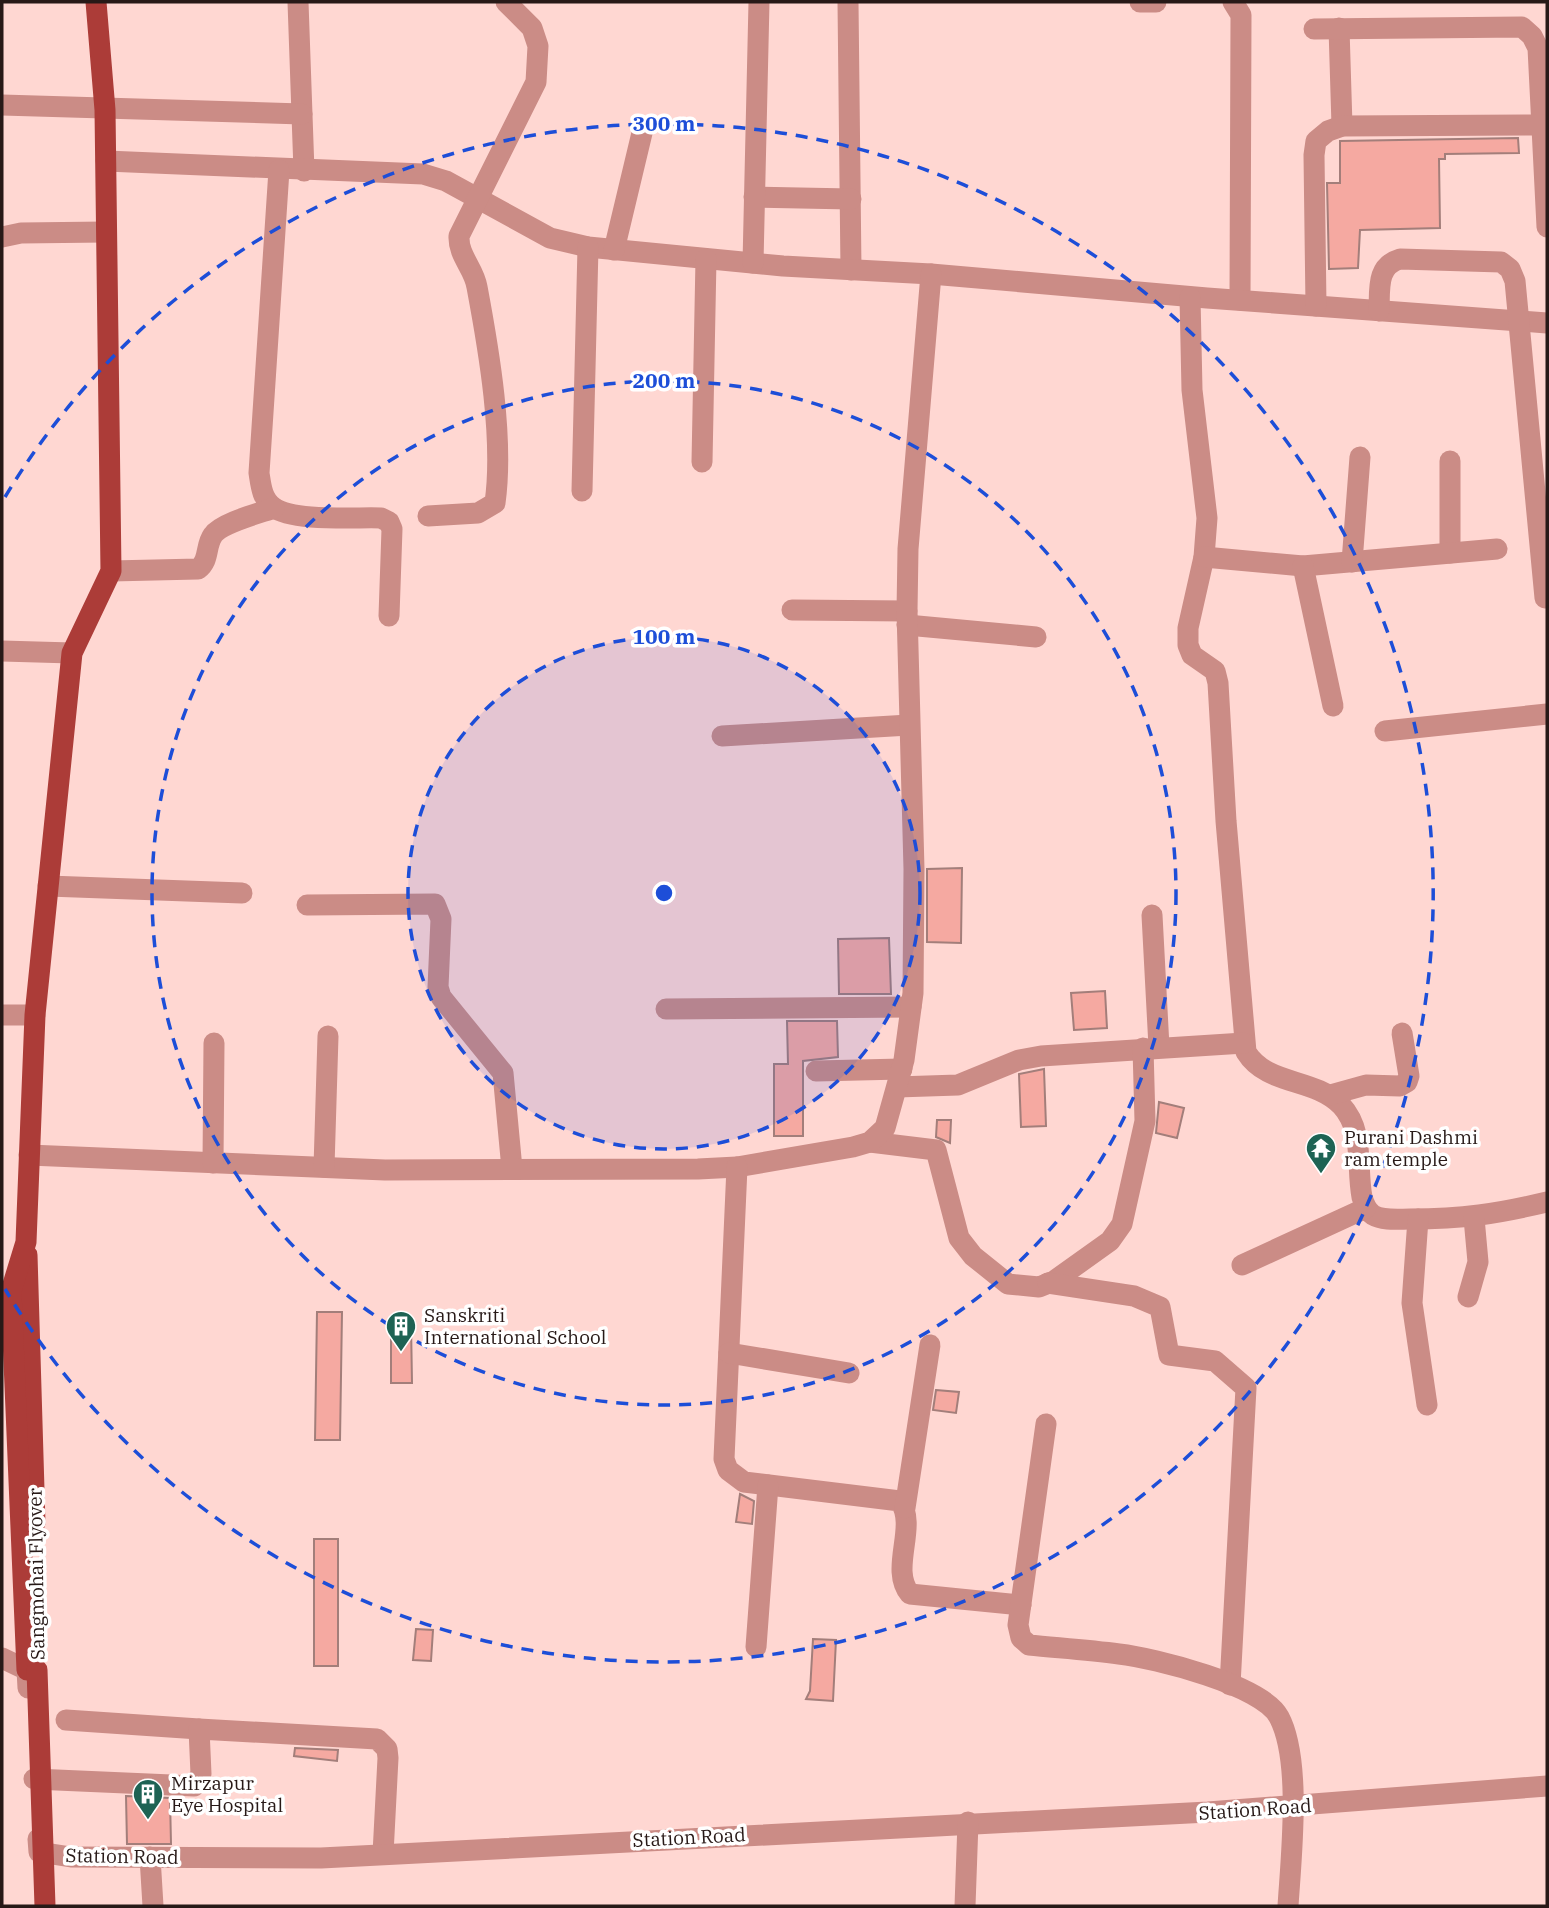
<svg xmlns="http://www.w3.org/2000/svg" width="1549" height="1908" viewBox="0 0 1549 1908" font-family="'IBM Plex Serif',serif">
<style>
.building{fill:#f5a9a1;stroke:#a37e7a;stroke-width:2}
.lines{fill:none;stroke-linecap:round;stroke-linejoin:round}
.minor{stroke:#cb8c86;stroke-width:21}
.major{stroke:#ac3c38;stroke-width:21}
.major-bridge{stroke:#ac3c38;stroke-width:21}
.ring{fill:none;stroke:#1d4ed8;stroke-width:3.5;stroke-dasharray:12 9}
.labels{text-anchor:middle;stroke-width:7;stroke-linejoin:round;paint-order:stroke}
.poi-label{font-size:19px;fill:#271917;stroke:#fff;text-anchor:start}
.street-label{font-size:19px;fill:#271917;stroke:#fff}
.centre{fill:#1d4ed8;stroke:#fff;stroke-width:3.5}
.ring-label{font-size:21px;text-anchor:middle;font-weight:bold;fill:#1d4ed8;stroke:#fff;stroke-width:7;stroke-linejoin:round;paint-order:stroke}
</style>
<rect width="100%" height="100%" fill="#ffd7d2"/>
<!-- building -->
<g class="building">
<polygon points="1518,138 1519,153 1445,154 1445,159 1439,159 1440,228 1360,230 1358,268 1329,269 1327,183 1340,183 1340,141"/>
<polygon points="962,868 961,943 927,942 927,869"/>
<polygon points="889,938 891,994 839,994 838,939"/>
<polygon points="1105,991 1107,1028 1074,1030 1071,993"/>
<polygon points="787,1021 837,1021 838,1057 803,1061 803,1136 774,1136 774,1064 788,1064"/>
<polygon points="1044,1069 1046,1126 1021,1127 1019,1074"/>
<polygon points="1159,1102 1184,1108 1177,1138 1156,1133"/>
<polygon points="937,1120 951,1120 950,1143 936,1137"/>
<polygon points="317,1312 342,1312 340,1440 315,1440"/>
<polygon points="391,1323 411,1323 412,1383 391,1383"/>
<polygon points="936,1390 959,1392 956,1413 933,1410"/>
<polygon points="740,1494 754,1501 752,1524 736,1522"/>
<rect x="314" y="1539" width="24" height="127"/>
<polygon points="416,1629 433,1630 431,1661 413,1660"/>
<polygon points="813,1639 836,1640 833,1701 806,1699 810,1691"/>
<polygon points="295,1748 338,1750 337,1761 294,1756"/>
<polygon points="126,1796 170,1798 171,1844 127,1844"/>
</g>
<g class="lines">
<!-- minor -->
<g class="minor">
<polyline points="298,2 304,171"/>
<polyline points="848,2 851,270"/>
<polyline points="1140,2 1156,2"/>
<polyline points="1233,2 1241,15 1240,300"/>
<polyline points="1339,28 1342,126"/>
<polyline points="1314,29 1522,27 1532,36 1538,48 1547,227"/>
<polyline points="2,105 302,114"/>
<polyline points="106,161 423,174 446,181 550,238 588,247 783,266 931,274 1207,298 1547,323"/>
<path d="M279 170 259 473C261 486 262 499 273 507 293 522 356 517 381 518L389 522 392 529 389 616"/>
<polyline points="754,197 851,199"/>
<polyline points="2,237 21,233 105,232"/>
<polyline points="614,250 642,133"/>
<polyline points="753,263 759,2"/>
<path d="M1190 297 1192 390 1207 518 1204 557 1188 628V645L1192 655 1215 671 1218 683 1226 821 1246 1052C1267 1086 1313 1077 1341 1105 1365 1131 1356 1166 1362 1197 1364 1204 1367 1211 1373 1215 1383 1221 1399 1219 1410 1219 1463 1219 1496 1214 1547 1202"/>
<polyline points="1316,306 1314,155 1316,141 1328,131 1342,126 1542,125"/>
<path d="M1379 311C1380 289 1376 266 1400 259L1501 262 1510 269 1515 281 1545 598"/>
<polyline points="702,462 706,259"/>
<polyline points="582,491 588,247"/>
<path d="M428 516 478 513 495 503C504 439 489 351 477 287 474 268 458 256 459 236L536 82 538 46 532 28 506 2"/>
<polyline points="1450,553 1450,461"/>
<polyline points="1204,557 1303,566 1497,549"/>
<polyline points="1352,562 1360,457"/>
<polyline points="1303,566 1333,706"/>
<path d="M111 571 198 569C210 560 205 546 213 535 221 523 260 513 274 508"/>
<polyline points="792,610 907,611"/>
<polyline points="907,625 1036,637"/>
<polyline points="2,651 72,653"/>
<polyline points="1385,731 1547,714"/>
<polyline points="722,736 909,725"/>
<polyline points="48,886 242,893"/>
<polyline points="307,905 435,904 441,919 438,987 441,997 503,1073 512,1169"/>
<polyline points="1152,915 1159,1047"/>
<polyline points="666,1009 911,1007"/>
<polyline points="2,1015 35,1015"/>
<polyline points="816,1071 902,1069"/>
<polyline points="897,1087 958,1085 1019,1060 1041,1056 1244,1043"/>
<polyline points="1330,1095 1366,1085 1400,1086 1407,1082 1409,1076 1402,1033"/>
<polyline points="870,1142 936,1150 959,1238 973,1256 1008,1284 1039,1287 1054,1281 1110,1241 1122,1224 1145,1121 1143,1048"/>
<polyline points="29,1155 385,1170 698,1169 737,1167 853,1147 870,1142 885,1128 904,1060 913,993 914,869 907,611 908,549 931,274"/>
<polyline points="213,1163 214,1043"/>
<polyline points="324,1167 328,1036"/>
<path d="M737 1167 724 1459 728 1470 744 1482 900 1501C918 1527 889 1569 910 1594L1021 1605"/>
<polyline points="1418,1219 1412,1303 1427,1405"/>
<polyline points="1242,1265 1366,1208"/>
<polyline points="1048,1283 1134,1296 1160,1307 1169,1355 1215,1361 1246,1388 1230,1685"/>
<polyline points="1468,1297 1478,1262 1474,1218"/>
<polyline points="729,1353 849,1373"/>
<path d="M1046 1424 1018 1625 1021 1638 1029 1645C1059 1648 1089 1650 1119 1654 1154 1658 1263 1685 1279 1717 1302 1760 1291 1858 1288 1906"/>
<polyline points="905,1508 930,1345"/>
<polyline points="756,1647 768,1485"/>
<polyline points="2,1658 27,1670 28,1688"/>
<polyline points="66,1720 199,1729"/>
<polyline points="34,1779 194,1786 201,1774 199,1729 377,1739 387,1749 388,1758 383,1854"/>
<polyline points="38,1839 39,1852 71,1857 321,1858 1208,1812 1547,1786"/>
<polyline points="150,1857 153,1906"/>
<polyline points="965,1906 968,1822"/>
</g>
<!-- major -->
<g class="major">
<polyline points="27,1255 35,1523"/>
<polyline points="27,1670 11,1291 26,1242 35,1015 72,653 111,571 105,110 96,2"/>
</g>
<!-- major-bridge -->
<polyline class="major-bridge" points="37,1670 45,1906"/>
</g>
<!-- distance rings -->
<circle cx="664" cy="893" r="256" fill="#1d4ed8" fill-opacity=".12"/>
<g class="ring">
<circle cx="664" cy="893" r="256"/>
<circle cx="664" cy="893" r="512"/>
<path d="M5 497A769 769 0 1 1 5 1289"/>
</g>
<!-- icons -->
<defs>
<g id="temple-pin" transform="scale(1.575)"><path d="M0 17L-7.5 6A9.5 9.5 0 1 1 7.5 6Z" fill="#1e6354" stroke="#fff"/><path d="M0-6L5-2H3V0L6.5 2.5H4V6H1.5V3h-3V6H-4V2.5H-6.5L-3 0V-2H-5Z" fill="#fff"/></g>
<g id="building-pin" transform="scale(1.575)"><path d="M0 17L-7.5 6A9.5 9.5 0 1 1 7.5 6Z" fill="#1e6354" stroke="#fff"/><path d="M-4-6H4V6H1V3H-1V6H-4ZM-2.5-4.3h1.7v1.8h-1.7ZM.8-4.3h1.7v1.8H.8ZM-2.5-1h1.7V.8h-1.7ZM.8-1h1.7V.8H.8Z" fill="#fff"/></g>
</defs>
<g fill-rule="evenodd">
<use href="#temple-pin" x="1321" y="1148"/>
<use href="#building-pin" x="401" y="1326"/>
<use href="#building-pin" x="148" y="1794"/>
</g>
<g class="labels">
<!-- poi labels -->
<g class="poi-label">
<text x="1344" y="1144">Purani Dashmi<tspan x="1344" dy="22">ram temple</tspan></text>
<text x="424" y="1322">Sanskriti<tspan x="424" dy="22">International School</tspan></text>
<text x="171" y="1790">Mirzapur<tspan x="171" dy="22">Eye Hospital</tspan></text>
</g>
<!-- street labels -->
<g class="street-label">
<text transform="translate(36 1574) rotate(-91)" y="7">Sangmohai Flyover</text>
<text transform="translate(1255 1809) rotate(-4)" y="7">Station Road</text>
<text transform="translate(689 1837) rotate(-3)" y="7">Station Road</text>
<text transform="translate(122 1856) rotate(1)" y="7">Station Road</text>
</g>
</g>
<circle cx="664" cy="893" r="10" class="centre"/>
<g class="ring-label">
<text x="664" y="131">300 m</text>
<text x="664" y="388">200 m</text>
<text x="664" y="644">100 m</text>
</g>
<!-- border -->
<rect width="1549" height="1908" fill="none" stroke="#271917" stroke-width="7"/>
</svg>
